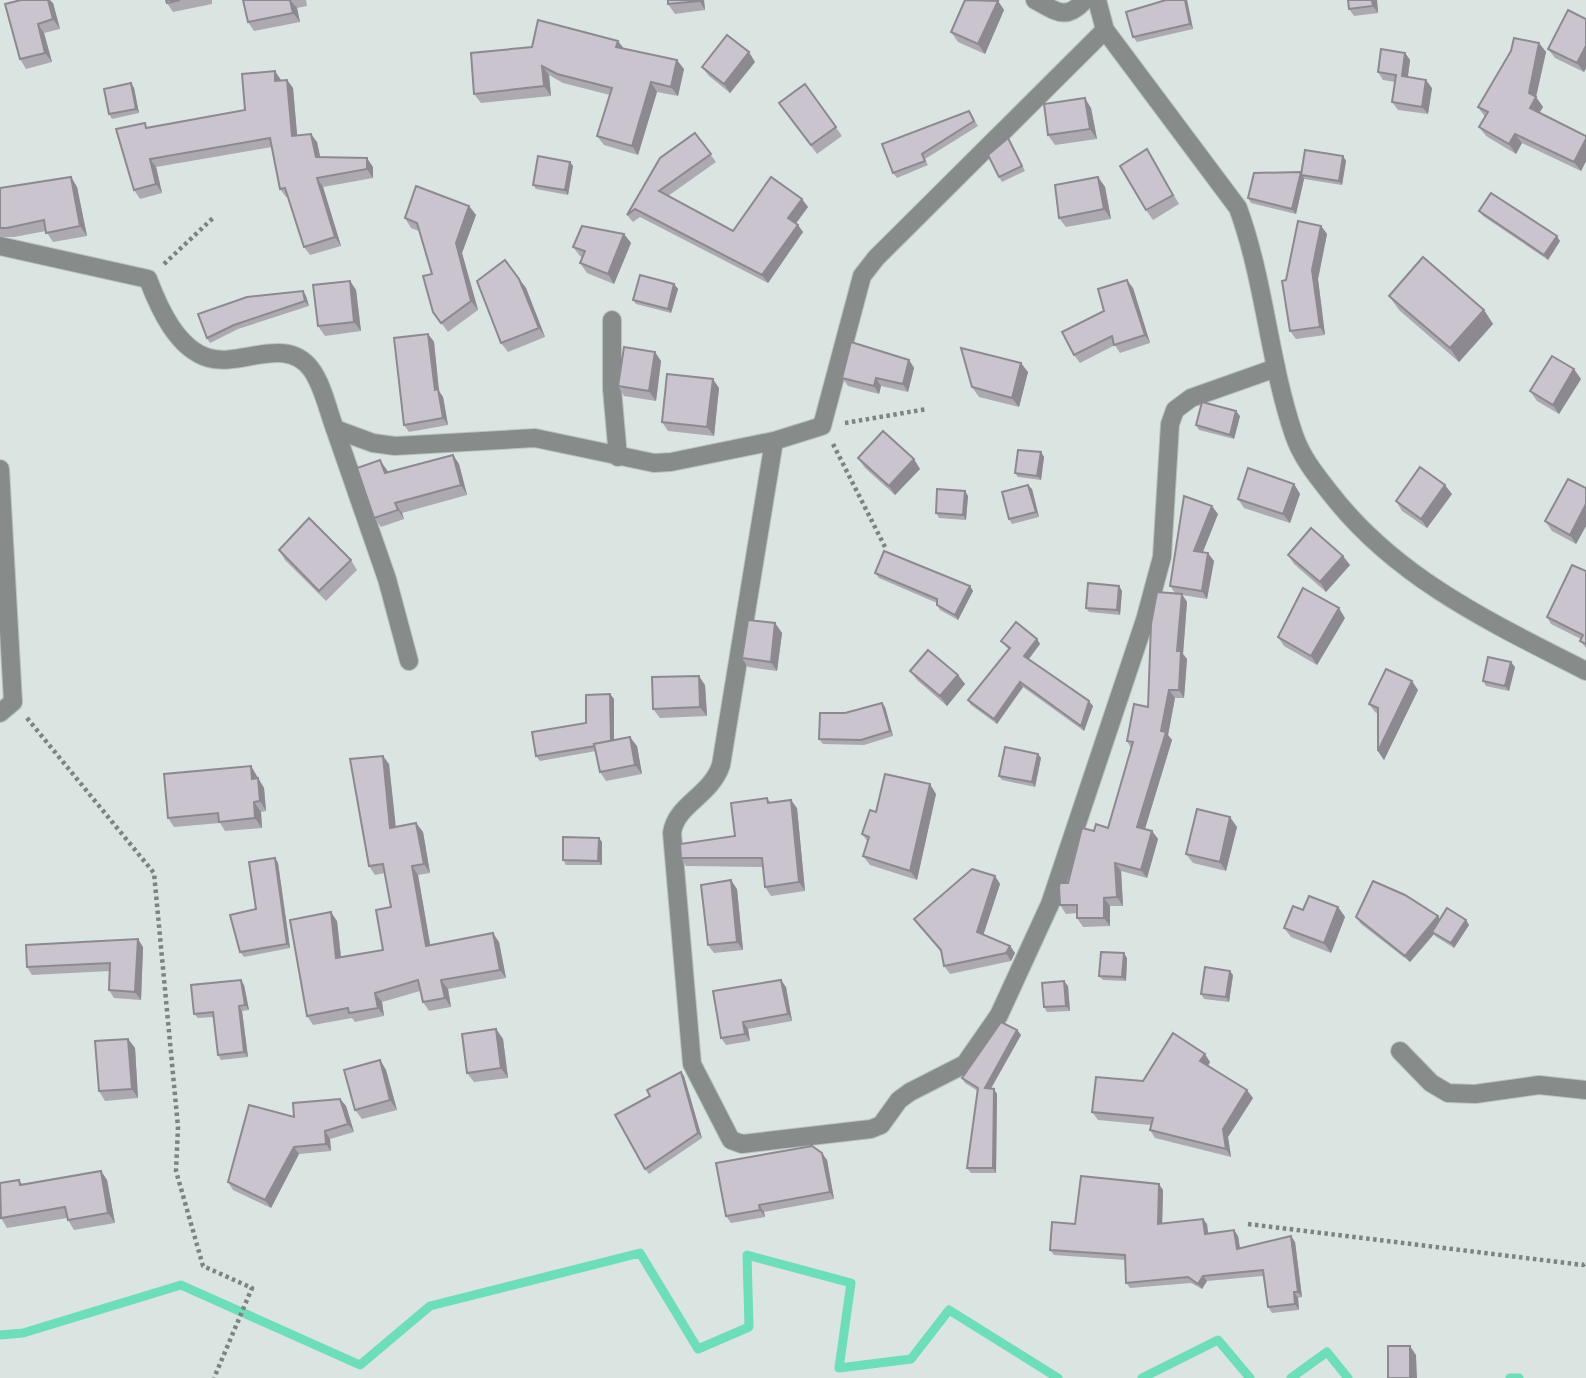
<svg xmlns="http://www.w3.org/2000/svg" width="1586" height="1378" viewBox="0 0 1586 1378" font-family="Mulish,sans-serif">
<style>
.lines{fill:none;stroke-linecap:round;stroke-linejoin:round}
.stream{stroke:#6dddba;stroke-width:9}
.minor-casing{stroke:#b8c2bf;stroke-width:20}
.path{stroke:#7c8381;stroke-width:4.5;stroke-dasharray:3.5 3.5;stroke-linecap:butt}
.minor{stroke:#878b8a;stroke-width:18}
.wall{fill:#ada9b0}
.shaded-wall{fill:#8d8990}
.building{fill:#c9c4cd;stroke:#8d8990;stroke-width:2}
</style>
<rect width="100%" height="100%" fill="#dae5e1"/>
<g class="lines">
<!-- stream -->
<g class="stream">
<polyline points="0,1335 23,1333 181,1285 360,1365 430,1306 640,1253 698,1349 749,1327 747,1255 851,1283 839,1368 911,1359 949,1310 1058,1378"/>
<polyline points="1142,1378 1218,1340 1250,1378"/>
<polyline points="1291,1378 1327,1352 1348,1378"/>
<polyline points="1510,1378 1519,1378"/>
</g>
<!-- minor casing -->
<g class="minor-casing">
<g id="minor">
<path d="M1035 0C1057 12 1066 21 1085 0"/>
<path d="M1097 0 1105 30 1238 208C1265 282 1269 362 1294 435 1302 458 1316 475 1331 494 1397 579 1492 623 1586 671"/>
<path d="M0 246 148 279C159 308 177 349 209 358 241 367 286 335 311 369 323 385 328 411 335 429L373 443 395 446 535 438 654 463 671 462 774 441 822 426 862 276 876 258 1105 30"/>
<polyline points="612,320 612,389 618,457"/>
<polyline points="335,429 387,579 409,661"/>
<path d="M774 441 721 765C711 796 676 804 672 833L692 1064 731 1140 742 1144 871 1129 881 1125 899 1100 910 1092 965 1064 999 1015 1050 904 1145 620 1162 557 1170 424 1175 410 1191 398 1276 368"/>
<polyline points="0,469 13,702 0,713"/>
<polyline points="1400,1051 1431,1083 1448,1093 1475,1094 1539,1085 1586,1090"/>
</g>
</g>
<!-- path -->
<g class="path">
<polyline points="164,264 213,218"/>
<polyline points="845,423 927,409"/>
<polyline points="833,444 885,547"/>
<polyline points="27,718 154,873 178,1127 176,1171 203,1266 252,1288 214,1378"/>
<polyline points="1248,1224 1583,1265 1586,1263"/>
</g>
<!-- minor -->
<use href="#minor" class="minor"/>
</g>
<!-- wall -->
<g class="wall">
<polygon points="166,0 212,0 212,4 173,12 167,3"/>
<polygon points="243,0 306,0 307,6 297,8 300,22 254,31 248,22"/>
<polygon points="668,0 704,0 705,10 675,14 668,4"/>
<polygon points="1187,0 1193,29 1137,42 1133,37"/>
<polygon points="1377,0 1378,13 1354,16 1349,9"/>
<polygon points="998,1 1004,10 985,54 958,42 951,32"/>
<polygon points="53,3 60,29 44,33 52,62 26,69 20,59 5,4"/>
<polygon points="1586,19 1586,68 1584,72 1555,58 1548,49"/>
<polygon points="1539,43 1546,52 1536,97 1543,107 1539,113 1586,136 1586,161 1581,171 1522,143 1516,154 1486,136 1479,127 1485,117 1478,107"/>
<polygon points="623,48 684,69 678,96 657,92 638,155 604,145 597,136 610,95 563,83 549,75 551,96 481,103 474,94 471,53"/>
<polygon points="1405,53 1410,60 1408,77 1432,88 1428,114 1398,110 1392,102 1395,82 1383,80 1378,72"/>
<polygon points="755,62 730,93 709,76 702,67"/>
<polygon points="281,80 287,80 293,88 297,135 317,142 320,157 373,167 373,178 323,187 341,246 310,255 304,247 288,197 286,197 280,189 272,147 156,167 162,193 140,199 134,190 149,128 245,110"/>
<polygon points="131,83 134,88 139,113 112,119 109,114"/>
<polygon points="805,84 842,136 817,154 779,103"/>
<polygon points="1091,108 1097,139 1055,145 1048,135"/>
<polygon points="969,111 978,126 925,159 928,165 897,178 893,173"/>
<polygon points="695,133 716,162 668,196 733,231 802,199 808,207 796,223 803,232 768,283 640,217 633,222 627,215"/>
<polygon points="1011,143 1025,171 1002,182 999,177"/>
<polygon points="1343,156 1346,161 1342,185 1304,179 1296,214 1251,203 1248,198 1301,172"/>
<polygon points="1153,159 1179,204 1153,220 1146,210"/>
<polygon points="570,162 573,166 568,195 536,189 533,185"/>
<polygon points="71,177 77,187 87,236 53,242 46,231 14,237 0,237 0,188"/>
<polygon points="1098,177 1105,187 1111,219 1066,227 1059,218"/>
<polygon points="469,206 476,215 462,253 478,310 448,332 433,312 432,274 419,231 411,228 405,218"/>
<polygon points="1479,211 1560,241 1548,260 1483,216"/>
<polygon points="1321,226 1327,234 1318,279 1325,335 1296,339 1290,331 1286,280"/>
<polygon points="624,234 631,243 614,284 587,273 580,263 582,257 580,256 573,247"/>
<polygon points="519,279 526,288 545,337 508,352 501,343"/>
<polygon points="350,281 356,290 361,331 325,336 318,326"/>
<polygon points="674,284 678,289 671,313 636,304 633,300"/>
<polygon points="1133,288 1150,343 1120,353 1115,345 1080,363 1074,355 1104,311"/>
<polygon points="303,291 306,296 309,306 238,329 210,343 207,338"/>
<polygon points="1389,296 1484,310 1493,324 1459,362 1399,310"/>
<polygon points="428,334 434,342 439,391 443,397 448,425 409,432 404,425"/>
<polygon points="909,360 914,368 908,392 881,386 879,394 848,386 842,378"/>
<polygon points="661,361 656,401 624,396 618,386"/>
<polygon points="1028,372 1019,407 979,397 972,387"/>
<polygon points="1581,379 1559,414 1537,401 1530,391"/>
<polygon points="719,388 714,436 668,431 662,422"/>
<polygon points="1240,416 1234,439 1199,430 1196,425"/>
<polygon points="1041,452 1044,457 1041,480 1018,477 1015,473"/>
<polygon points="453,455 459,464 467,495 402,513 404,519 381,527 374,518 387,470 388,473"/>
<polygon points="858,458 920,469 895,495 865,468"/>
<polygon points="1294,484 1300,494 1290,523 1244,508 1238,499"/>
<polygon points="1586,488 1586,526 1576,544 1552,531 1545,521"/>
<polygon points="1032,489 1039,517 1012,524 1009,519"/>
<polygon points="965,491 968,496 966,520 939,518 936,513"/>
<polygon points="1452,494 1427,528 1402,511 1396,501"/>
<polygon points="1218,514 1203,552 1214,561 1207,599 1182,595 1187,602 1183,654 1187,659 1184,698 1175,698 1168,735 1172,740 1145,829 1152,831 1158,839 1147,878 1121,871 1123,906 1110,906 1110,926 1083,927 1077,918 1077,913 1066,914 1060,905 1068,883 1094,831 1108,828 1131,748 1127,741 1148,707 1175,593 1170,586"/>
<polygon points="279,550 351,560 357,570 326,601 285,560"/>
<polygon points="1288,555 1350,565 1326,592 1294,564"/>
<polygon points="1586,571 1586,648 1580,641 1581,639 1551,624 1547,617"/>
<polygon points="875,573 970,586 973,591 958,620 940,610 937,605 937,603 879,578"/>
<polygon points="1119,586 1122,591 1120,615 1089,612 1086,608"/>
<polygon points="1345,618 1317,665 1284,646 1278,637"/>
<polygon points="775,623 782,633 777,671 748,667 742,658"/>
<polygon points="1037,639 1040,644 1029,659 1093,706 1084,731 1023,687 997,724 971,705 968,700 1009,650 1001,641"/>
<polygon points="1515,667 1509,691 1486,686 1483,681"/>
<polygon points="910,671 958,675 965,684 947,706 917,680"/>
<polygon points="705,685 707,716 660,718 653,709"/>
<polygon points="1418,690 1384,760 1378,751 1378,714 1375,712 1369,704"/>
<polygon points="610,694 614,699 614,740 637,746 642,774 606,781 600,772 596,751 540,761 536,756 586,723"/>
<polygon points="885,707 893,736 864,745 823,744 819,739 845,713"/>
<polygon points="1038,754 1041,758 1035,787 1002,780 999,776"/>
<polygon points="389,764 395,827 416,823 423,832 430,873 418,875 430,945 499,942 506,978 448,989 451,1007 429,1011 423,1002 420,991 382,1002 384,1016 355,1022 352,1018 313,1025 307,1016 337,921 341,957 383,950 391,907 385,873 375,875 369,866"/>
<polygon points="257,776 258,778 264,788 266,811 261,812 262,828 225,831 220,823 174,827 168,818"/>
<polygon points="936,794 917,880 870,865 863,856 868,842 862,834 876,812"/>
<polygon points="767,798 770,802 797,808 805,891 771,896 765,887 763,867 686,866 681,858 735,836"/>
<polygon points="1237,827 1226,871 1193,863 1186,854"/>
<polygon points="599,838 602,842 602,865 566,865 563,860"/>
<polygon points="275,858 278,863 290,948 244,957 240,952"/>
<polygon points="995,876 1000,884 983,935 1010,946 1015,953 1011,961 950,974 944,966 941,952 914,919"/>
<polygon points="737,889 743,950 714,953 708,945"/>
<polygon points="1338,907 1345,917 1331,953 1291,937 1284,928 1303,910"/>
<polygon points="1438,916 1440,919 1466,920 1469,925 1454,948 1435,936 1434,934 1410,962 1361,924 1356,917"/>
<polygon points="143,947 141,1000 114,998 109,990 110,971 32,975 27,967"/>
<polygon points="1127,958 1126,981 1103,980 1099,976"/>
<polygon points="1233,975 1229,1002 1204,999 1201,994"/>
<polygon points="244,985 249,1010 242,1011 248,1057 221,1060 218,1055 214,1017 198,1018 194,1014"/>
<polygon points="1068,986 1070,1011 1047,1012 1044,1007"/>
<polygon points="786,987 792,1021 748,1029 750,1041 726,1045 721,1038"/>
<polygon points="496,1029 503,1039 508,1078 474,1082 467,1073"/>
<polygon points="1017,1030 1021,1035 991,1089 997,1094 996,1173 971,1173 967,1168 978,1091 965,1083 962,1078"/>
<polygon points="128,1039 135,1048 138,1098 105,1101 99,1091"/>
<polygon points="380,1060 386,1070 397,1110 362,1119 355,1110"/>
<polygon points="1210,1062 1208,1066 1253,1098 1228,1137 1231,1157 1155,1138 1150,1130 1151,1125 1098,1120 1092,1112 1143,1081"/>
<polygon points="681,1072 684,1076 702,1138 649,1174 645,1169 650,1096"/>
<polygon points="340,1099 346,1106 354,1132 330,1139 331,1151 299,1154 271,1208 233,1190 228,1182 294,1117"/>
<polygon points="827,1160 834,1199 764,1212 765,1217 731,1223 726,1216"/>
<polygon points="101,1171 107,1180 115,1223 74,1230 68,1220 67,1218 7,1228 1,1218 19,1180 22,1184"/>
<polygon points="1163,1190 1162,1224 1207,1224 1208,1234 1238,1236 1240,1248 1295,1242 1302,1297 1298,1298 1299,1310 1272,1313 1268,1307 1263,1276 1207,1281 1202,1289 1191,1283 1130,1288 1126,1283 1125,1260 1054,1255 1050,1250 1075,1224"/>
</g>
<!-- shaded-wall -->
<g class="shaded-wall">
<polygon points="48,0 50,0 53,3 60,29 53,19"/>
<polygon points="290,0 297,8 300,22 293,13"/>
<polygon points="699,0 704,0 705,10"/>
<polygon points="1185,0 1187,0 1193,29 1190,24"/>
<polygon points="1372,0 1377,0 1378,13 1373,6"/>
<polygon points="998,1 1004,10 985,54 978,44"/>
<polygon points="38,24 44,33 52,62 45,53"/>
<polygon points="618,41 625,50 616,47"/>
<polygon points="1539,43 1546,52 1536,97 1543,107 1536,118 1530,108 1529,93"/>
<polygon points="1586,46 1586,68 1584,72 1577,63"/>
<polygon points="749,52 755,62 730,93 724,84"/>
<polygon points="1405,53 1410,60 1407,83 1402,76"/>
<polygon points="677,60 684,69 678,96 671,87"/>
<polygon points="542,66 549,75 551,96 544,86"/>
<polygon points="275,71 281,80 275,81"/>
<polygon points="287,80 293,88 298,145 292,136"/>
<polygon points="1426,80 1432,88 1428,114 1422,107"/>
<polygon points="651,82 657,92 638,155 632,146"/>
<polygon points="131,83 134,88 139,113 136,109"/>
<polygon points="1085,98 1091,108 1097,139 1090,129"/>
<polygon points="311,134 317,142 322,165 316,157"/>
<polygon points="1515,134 1522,143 1516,154 1509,144"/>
<polygon points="1586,139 1586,161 1581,171 1574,162"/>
<polygon points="1343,156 1346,161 1342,185 1339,181"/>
<polygon points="367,158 373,167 373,178 367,169"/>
<polygon points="150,159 156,167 162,193 156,184"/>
<polygon points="570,162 573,166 568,195 565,190"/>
<polygon points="1301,172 1304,179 1296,214 1292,209"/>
<polygon points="71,177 77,187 87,236 80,226"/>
<polygon points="1098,177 1105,187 1111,219 1104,209"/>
<polygon points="317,178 323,187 341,246 335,237"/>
<polygon points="802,199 808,207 794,226 788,218"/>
<polygon points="469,206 476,215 462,253 478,310 471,301 456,243"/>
<polygon points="798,225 803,232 768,283 762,275"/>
<polygon points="1321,226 1327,234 1318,279 1325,335 1320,327 1312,270"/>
<polygon points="624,234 631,243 614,284 608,274"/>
<polygon points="1557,236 1560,241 1548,260 1544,255"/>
<polygon points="519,279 526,288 545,337 539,328"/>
<polygon points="1127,280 1133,288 1150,343 1145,335"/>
<polygon points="350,281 356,290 361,331 354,322"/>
<polygon points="674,284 678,289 671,313 668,309"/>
<polygon points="303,291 306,296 309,306 305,301"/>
<polygon points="1484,310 1493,324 1459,362 1450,348"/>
<polygon points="428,334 434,342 439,391 443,397 448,425 443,418 435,390"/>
<polygon points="655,352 661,361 656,401 649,391"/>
<polygon points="909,360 914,368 908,392 903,384"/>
<polygon points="1021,363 1028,372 1019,407 1012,398"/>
<polygon points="1574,369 1581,379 1559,414 1553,405"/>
<polygon points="876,378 881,386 879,394 874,386"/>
<polygon points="713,379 719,388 714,436 707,427"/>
<polygon points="1236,411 1240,416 1234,439 1230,435"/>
<polygon points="1041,452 1044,457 1041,480 1037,476"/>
<polygon points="453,455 459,464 467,495 461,485"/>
<polygon points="914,459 920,469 895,495 889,486"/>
<polygon points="380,460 387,470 392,483 385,473"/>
<polygon points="1294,484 1300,494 1290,523 1283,514"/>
<polygon points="1028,485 1032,489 1039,517 1036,512"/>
<polygon points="1445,485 1452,494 1427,528 1421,519"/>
<polygon points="965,491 968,496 966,520 963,515"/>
<polygon points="395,503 402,513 404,519 398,510"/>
<polygon points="1586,504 1586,526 1576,544 1570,535"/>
<polygon points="1212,506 1218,514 1200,559 1194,551"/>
<polygon points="1208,553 1214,561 1207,599 1202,591"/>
<polygon points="1343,556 1350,565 1326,592 1320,582"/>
<polygon points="970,586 973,591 958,620 955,615"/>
<polygon points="1119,586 1122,591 1120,615 1117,610"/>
<polygon points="1182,594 1187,602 1183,654 1187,659 1184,698 1179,690 1177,651"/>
<polygon points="1339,608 1345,618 1317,665 1311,656"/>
<polygon points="775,623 782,633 777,671 771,662"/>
<polygon points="1037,639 1040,644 1027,661 1024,656"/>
<polygon points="1511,662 1515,667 1509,691 1505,686"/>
<polygon points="958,675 965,684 947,706 940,696"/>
<polygon points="699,676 705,685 707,716 700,707"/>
<polygon points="1412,681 1418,690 1384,760 1378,751"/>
<polygon points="1020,682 1023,687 997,724 994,719"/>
<polygon points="1169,690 1175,698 1168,735 1172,740 1143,835 1137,827 1161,731"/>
<polygon points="610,694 614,699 614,748 611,743"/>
<polygon points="1089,701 1093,706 1084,731 1081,726"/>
<polygon points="882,703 885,707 893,736 890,731"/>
<polygon points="630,737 637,746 642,774 635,765"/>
<polygon points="1038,754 1041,758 1035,787 1032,782"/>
<polygon points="383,756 389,764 397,837 390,828"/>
<polygon points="251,766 257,776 259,788 252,779"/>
<polygon points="258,778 264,788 266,811 260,801"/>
<polygon points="930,784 936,794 917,880 910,871"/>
<polygon points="791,800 797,808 805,891 799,882"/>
<polygon points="254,802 261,812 262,828 255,818"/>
<polygon points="1230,817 1237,827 1226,871 1220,862"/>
<polygon points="416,823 423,832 430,873 424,864"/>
<polygon points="1152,831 1158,839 1147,878 1141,870"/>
<polygon points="599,838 602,842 602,865 598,861"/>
<polygon points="275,858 278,863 290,948 287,944"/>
<polygon points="1115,863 1121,871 1123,906 1117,897"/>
<polygon points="412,866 418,875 432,955 426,946"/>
<polygon points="995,876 1000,884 982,939 977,932"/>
<polygon points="731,880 737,889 743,950 737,942"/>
<polygon points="1104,898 1110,906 1110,926 1104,918"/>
<polygon points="1338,907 1345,917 1331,953 1324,943"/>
<polygon points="331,912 337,921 342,967 336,958"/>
<polygon points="1438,916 1442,923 1432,932 1434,934 1410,962 1405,956"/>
<polygon points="1466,920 1469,925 1454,948 1451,943"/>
<polygon points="493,933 499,942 506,978 500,970"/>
<polygon points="138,939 143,947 141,1000 135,992"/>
<polygon points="1010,946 1015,953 1011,961 1006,953"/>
<polygon points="1124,953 1127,958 1126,981 1122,977"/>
<polygon points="1230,971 1233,975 1229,1002 1226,997"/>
<polygon points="241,980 244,985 249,1010 245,1005"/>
<polygon points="441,980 448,989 451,1007 445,998"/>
<polygon points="781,980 786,987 792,1021 788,1014"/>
<polygon points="1064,981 1068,986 1070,1011 1066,1006"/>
<polygon points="375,993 382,1002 384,1016 378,1008"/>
<polygon points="239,1006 242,1011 248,1057 244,1052"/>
<polygon points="743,1022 748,1029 750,1041 745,1034"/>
<polygon points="496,1029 503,1039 508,1078 501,1068"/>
<polygon points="1017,1030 1021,1035 988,1093 985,1088"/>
<polygon points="128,1039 135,1048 138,1098 132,1089"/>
<polygon points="1205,1054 1210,1062 1206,1069 1200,1061"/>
<polygon points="380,1060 386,1070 397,1110 390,1100"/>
<polygon points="681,1072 684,1076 702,1138 698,1133"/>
<polygon points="994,1089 997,1094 996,1173 993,1168"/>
<polygon points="1247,1090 1253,1098 1228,1137 1231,1157 1226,1149 1223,1129"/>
<polygon points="340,1099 346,1106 354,1132 348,1124"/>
<polygon points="325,1131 330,1139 331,1151 326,1144"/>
<polygon points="294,1147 299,1154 271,1208 265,1200"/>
<polygon points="822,1153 827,1160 834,1199 830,1192"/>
<polygon points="101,1171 107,1180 115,1223 108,1213"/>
<polygon points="1159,1184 1163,1190 1162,1230 1158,1224"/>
<polygon points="759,1205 764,1212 765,1217 760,1210"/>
<polygon points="1203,1219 1207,1224 1209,1240 1205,1234"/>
<polygon points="1234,1230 1238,1236 1241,1255 1237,1249"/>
<polygon points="1291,1236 1295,1242 1302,1297 1298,1292"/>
<polygon points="1203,1276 1207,1281 1202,1289 1198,1284"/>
<polygon points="1294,1292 1298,1298 1299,1310 1295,1304"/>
<polygon points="1410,1346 1416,1355 1417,1378 1410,1378"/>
</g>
<!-- building -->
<g class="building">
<polygon points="21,0 48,0 53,19 38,24 45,53 20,59 5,4"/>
<polygon points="166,0 180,0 167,3"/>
<polygon points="243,0 290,0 293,13 248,22"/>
<polygon points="668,0 699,0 699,1 668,4"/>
<polygon points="965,0 998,1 978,44 951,32"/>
<polygon points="1166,0 1185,0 1190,24 1133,37 1126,12"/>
<polygon points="1348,0 1372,0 1373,6 1349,9"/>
<polygon points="1568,10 1586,19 1586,46 1577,63 1548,49"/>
<polygon points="538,20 618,41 616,47 677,60 671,87 651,82 632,146 597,136 612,88 557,74 542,66 544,86 474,94 471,53 532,47"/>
<polygon points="727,35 749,52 724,84 702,67"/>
<polygon points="1514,38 1539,43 1529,93 1536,97 1530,108 1586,136 1586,139 1574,162 1515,134 1509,144 1479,127 1488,112 1478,107 1511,51"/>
<polygon points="1381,49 1405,53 1402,76 1426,80 1422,107 1392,102 1396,75 1378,72"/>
<polygon points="275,71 275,81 287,80 292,136 311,134 316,157 367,158 367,169 317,178 335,237 304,247 285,188 280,189 270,138 150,159 156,184 134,190 116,129 145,123 146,128 245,110 242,74"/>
<polygon points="131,83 136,109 109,114 104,89"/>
<polygon points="805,84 836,127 811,145 779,103"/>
<polygon points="1085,98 1090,129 1048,135 1044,104"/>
<polygon points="969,111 974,121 922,154 925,161 893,173 882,144"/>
<polygon points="695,133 711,154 659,191 733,231 771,177 802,199 788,218 798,225 762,275 635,209 627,215 660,158"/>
<polygon points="1008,138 1022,166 999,177 988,155"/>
<polygon points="1147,149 1173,195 1146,210 1120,166"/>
<polygon points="1305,150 1343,156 1339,181 1301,175"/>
<polygon points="538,156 570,162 565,190 533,185"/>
<polygon points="1301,172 1292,209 1248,198 1254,173"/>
<polygon points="71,177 80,226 46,233 44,220 7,228 0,228 0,188"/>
<polygon points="1098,177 1104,209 1059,218 1055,185"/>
<polygon points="416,186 469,206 456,243 471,301 441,323 433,312 423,276 432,274 417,223 405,218"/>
<polygon points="1491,193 1557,236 1544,255 1479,211"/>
<polygon points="1298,221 1321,226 1312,270 1320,327 1290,331 1282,281 1286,280"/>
<polygon points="582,226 624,234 608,274 580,263 585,251 573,247"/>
<polygon points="1423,257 1484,310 1450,348 1389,296"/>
<polygon points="505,260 519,279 539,328 501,343 477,281"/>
<polygon points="640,275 674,284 668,309 633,300"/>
<polygon points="1127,280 1145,335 1114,345 1112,336 1074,355 1062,332 1104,311 1098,289"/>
<polygon points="350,281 354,322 318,326 313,285"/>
<polygon points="303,291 305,301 234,325 207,338 198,314 247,297"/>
<polygon points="428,334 435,390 438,389 443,418 404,425 394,338"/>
<polygon points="851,342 909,360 903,384 876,378 874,386 842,378"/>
<polygon points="624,347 655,352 649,391 618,386"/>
<polygon points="961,348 1021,363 1012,398 972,387"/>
<polygon points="1552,356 1574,369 1553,405 1530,391"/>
<polygon points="667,374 713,379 707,427 662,422"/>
<polygon points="1202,402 1236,411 1230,435 1196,425"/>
<polygon points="883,431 914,459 889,486 858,458"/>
<polygon points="1018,450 1041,452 1037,476 1015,473"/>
<polygon points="453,455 461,485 395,503 398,510 374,518 357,468 380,460 385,473"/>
<polygon points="1420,467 1445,485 1421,519 1396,501"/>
<polygon points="1248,468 1294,484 1283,514 1238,499"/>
<polygon points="1568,479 1586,488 1586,504 1570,535 1545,521"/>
<polygon points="1028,485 1036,512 1009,519 1002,492"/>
<polygon points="937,489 965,491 963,515 936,513"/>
<polygon points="1184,496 1212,506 1194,551 1208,553 1202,591 1170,586"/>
<polygon points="309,518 351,560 319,591 279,550"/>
<polygon points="1311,528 1343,556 1320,582 1288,555"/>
<polygon points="884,551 970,586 955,615 937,605 937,599 875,573"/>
<polygon points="1572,565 1586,571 1586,644 1580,641 1583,635 1547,617"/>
<polygon points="1088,583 1119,586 1117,610 1086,608"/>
<polygon points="1303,588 1339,608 1311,656 1278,637"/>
<polygon points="1157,592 1182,594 1177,651 1181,651 1179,690 1169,690 1161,731 1166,732 1137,827 1152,831 1141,870 1115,863 1117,897 1104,898 1104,918 1077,918 1077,905 1060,905 1059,887 1060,883 1068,883 1082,828 1094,831 1096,824 1108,828 1133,742 1127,741 1134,704 1148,707 1151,624"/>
<polygon points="748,620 775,623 771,662 742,658"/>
<polygon points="1016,622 1037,639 1024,656 1089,701 1081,726 1020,682 994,719 968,700 1010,648 1001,641"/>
<polygon points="928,650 958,675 940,696 910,671"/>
<polygon points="1488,657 1511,662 1505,686 1483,681"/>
<polygon points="1386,669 1412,681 1378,751 1378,708 1369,704"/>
<polygon points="699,676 700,707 653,709 652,677"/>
<polygon points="610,694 611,741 594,744 595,746 536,756 532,732 586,723 586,695"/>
<polygon points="882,703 890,731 861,740 819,739 820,713 845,713"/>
<polygon points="630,737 635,765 600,772 594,744"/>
<polygon points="1005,747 1038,754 1032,782 999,776"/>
<polygon points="383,756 390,828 416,823 424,864 412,866 426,946 493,933 500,970 441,980 445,998 423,1002 418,980 375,993 378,1008 349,1013 348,1008 307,1016 290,920 331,912 336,958 383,950 376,910 391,907 383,864 369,866 350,759"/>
<polygon points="251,766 252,779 258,778 260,801 254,802 255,818 219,822 218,813 168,818 164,774"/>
<polygon points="885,774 930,784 910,871 863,856 869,837 862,834 870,810 876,812"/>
<polygon points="767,798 768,803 791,800 799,882 765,887 762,858 681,858 680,844 735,836 731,803"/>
<polygon points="1197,809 1230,817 1220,862 1186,854"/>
<polygon points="563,837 599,838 598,861 563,860"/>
<polygon points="275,858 287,944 240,952 230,915 256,909 249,862"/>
<polygon points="972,869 995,876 977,932 1010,946 1006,953 944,966 941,950 914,919"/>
<polygon points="731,880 737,942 708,945 701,885"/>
<polygon points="1373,881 1405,895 1438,916 1405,956 1356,917"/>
<polygon points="1309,896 1338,907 1324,943 1284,928 1293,906 1303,910"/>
<polygon points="1447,908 1466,920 1451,943 1432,932"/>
<polygon points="138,939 135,992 109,990 110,963 27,967 26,945"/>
<polygon points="1101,952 1124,953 1122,977 1099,976"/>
<polygon points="1205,967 1230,971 1226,997 1201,994"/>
<polygon points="241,980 245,1005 239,1006 244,1052 218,1055 213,1012 194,1014 191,985"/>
<polygon points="781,980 788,1014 743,1022 745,1034 721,1038 713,991"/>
<polygon points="1064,981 1066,1006 1044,1007 1042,983"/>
<polygon points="1001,1022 1017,1030 985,1088 994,1089 993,1168 967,1168 978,1088 962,1078"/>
<polygon points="496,1029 501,1068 467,1073 462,1034"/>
<polygon points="1173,1033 1205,1054 1200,1061 1247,1090 1223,1129 1226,1149 1150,1130 1153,1118 1092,1112 1096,1077 1143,1081"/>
<polygon points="128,1039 132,1089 99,1091 95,1041"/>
<polygon points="380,1060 390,1100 355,1110 344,1070"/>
<polygon points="681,1072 698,1133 645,1169 615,1115 650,1096 647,1090"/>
<polygon points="340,1099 348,1124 325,1131 326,1144 294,1147 265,1200 228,1182 249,1105 294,1117 293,1103"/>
<polygon points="812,1146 822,1153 830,1192 759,1205 760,1210 726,1216 716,1163"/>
<polygon points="101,1171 108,1213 68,1220 65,1207 1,1218 0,1183 19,1180 20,1185"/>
<polygon points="1081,1176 1159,1184 1158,1224 1203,1219 1205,1234 1234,1230 1237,1249 1291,1236 1298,1292 1294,1292 1295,1304 1268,1307 1263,1270 1203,1276 1198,1284 1188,1277 1126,1283 1125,1255 1050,1250 1052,1222 1075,1224"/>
<rect x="1388" y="1346" width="22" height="32"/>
</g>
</svg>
